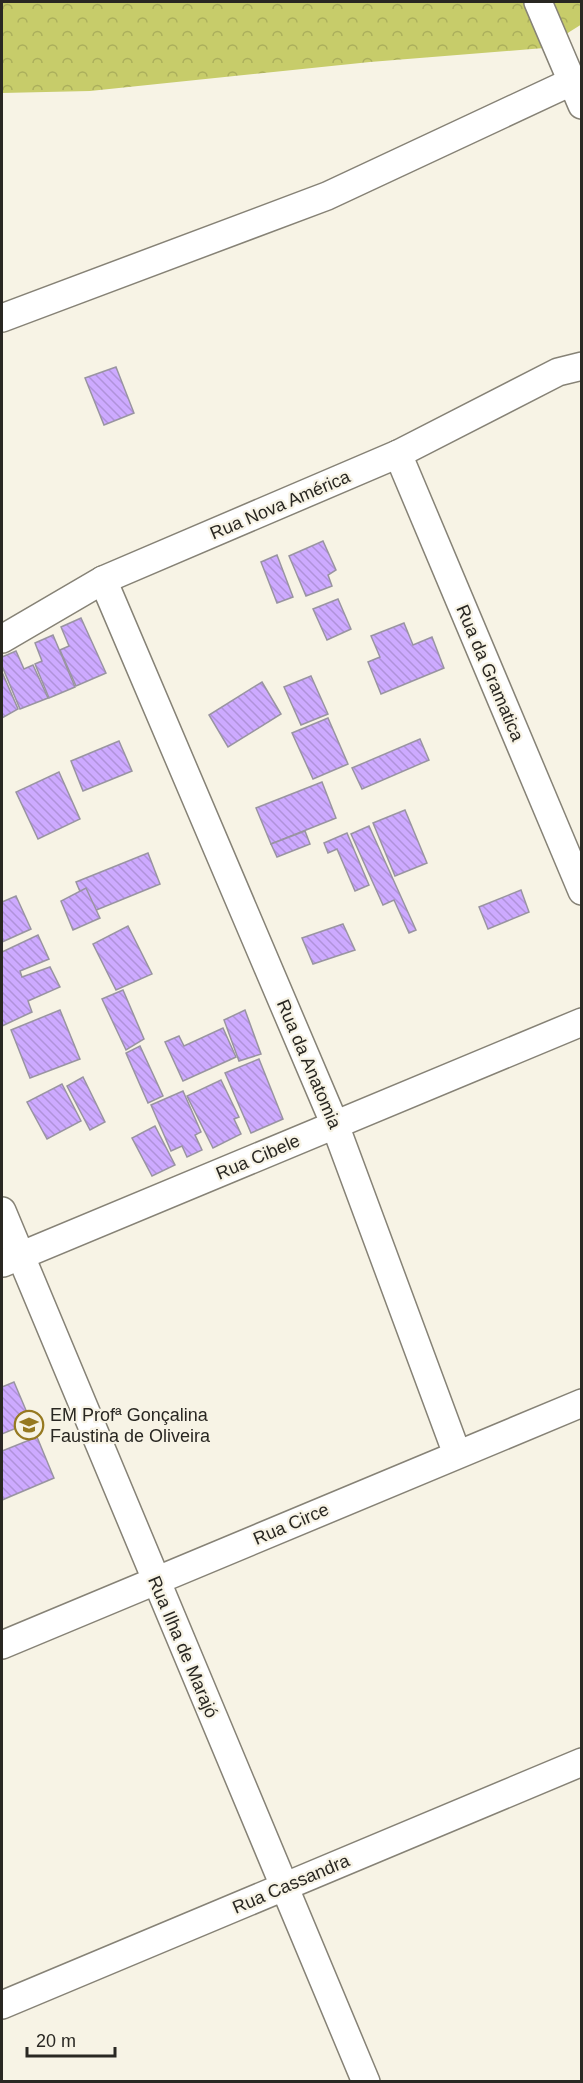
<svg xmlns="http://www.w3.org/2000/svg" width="583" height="2083" viewBox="0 0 583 2083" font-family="Arial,sans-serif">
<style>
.forest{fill:url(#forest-crowns)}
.building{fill:url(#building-back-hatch);stroke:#9994a1;stroke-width:1.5}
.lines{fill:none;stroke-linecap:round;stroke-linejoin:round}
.minor-casing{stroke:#868276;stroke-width:30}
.minor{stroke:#fff;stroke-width:27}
.labels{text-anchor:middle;stroke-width:4.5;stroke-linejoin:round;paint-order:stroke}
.street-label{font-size:18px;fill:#292722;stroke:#f7f3e5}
.poi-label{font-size:18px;fill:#292722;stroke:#f7f3e5;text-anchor:start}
</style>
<defs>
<pattern id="forest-crowns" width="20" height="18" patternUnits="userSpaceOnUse" patternTransform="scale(1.5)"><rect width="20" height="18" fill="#c7cc6a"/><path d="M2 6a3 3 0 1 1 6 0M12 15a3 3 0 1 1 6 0" fill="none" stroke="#abaf5c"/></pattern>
<pattern id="building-back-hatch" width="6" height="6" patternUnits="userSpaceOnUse" patternTransform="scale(1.5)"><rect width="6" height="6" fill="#cdaaff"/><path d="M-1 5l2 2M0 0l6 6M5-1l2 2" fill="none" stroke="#b092da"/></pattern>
</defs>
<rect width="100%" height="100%" fill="#f7f3e5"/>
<!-- forest -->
<polygon class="forest" points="2,2 581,2 582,24 544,48 370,62 90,91 2,93"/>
<!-- building -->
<g class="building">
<polygon points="116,367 134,413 104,425 85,378"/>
<polygon points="323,541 336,570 328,575 332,586 306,596 289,556"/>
<polygon points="277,555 293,597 277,603 261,562"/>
<polygon points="338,599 351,629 327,640 313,609"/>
<polygon points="81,618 106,673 76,686 60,650 69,646 61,627"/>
<polygon points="404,623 413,645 432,637 444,668 381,694 368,662 380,657 371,636"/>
<polygon points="53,635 75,687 49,698 35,664 42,661 35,643"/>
<polygon points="16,651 24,669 33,665 48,698 20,709 2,666 2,657"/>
<polygon points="2,672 18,709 2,718"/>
<polygon points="311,676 328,714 301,725 284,687"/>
<polygon points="262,682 281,714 228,747 209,715"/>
<polygon points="328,718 348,764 313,779 292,733"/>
<polygon points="420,739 429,760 362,789 352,768"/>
<polygon points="119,741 132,771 83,791 71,761"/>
<polygon points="59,772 80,819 38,839 16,792"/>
<polygon points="322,782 336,818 271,844 256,808"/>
<polygon points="405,810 427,863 395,876 373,823"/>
<polygon points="369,826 416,930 409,933 394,900 383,905 351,834"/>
<polygon points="305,831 310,844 277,857 271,844"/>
<polygon points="347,833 369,885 355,891 337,849 328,853 324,843"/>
<polygon points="148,853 160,884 89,913 76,882"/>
<polygon points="86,888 100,918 73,930 61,901"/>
<polygon points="521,890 529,912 488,929 479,907"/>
<polygon points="16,896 31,929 2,942 2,902"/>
<polygon points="343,924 355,950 313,964 302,938"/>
<polygon points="128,926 152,974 116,990 93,944"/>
<polygon points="38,935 49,959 20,971 22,977 50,967 60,987 28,1001 32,1012 2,1026 2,952"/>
<polygon points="123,990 144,1039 126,1050 102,999"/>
<polygon points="60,1010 80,1059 30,1078 11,1030"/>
<polygon points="245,1010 261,1054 239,1061 224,1020"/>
<polygon points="223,1028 236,1057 183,1081 165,1042 179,1036 184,1046"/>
<polygon points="140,1046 163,1096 148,1103 126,1053"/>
<polygon points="259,1059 283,1119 251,1133 225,1073"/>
<polygon points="83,1077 105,1122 90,1130 67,1086"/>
<polygon points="221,1080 239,1117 234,1119 241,1134 213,1148 187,1096"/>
<polygon points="62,1084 81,1121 47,1139 27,1102"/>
<polygon points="183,1091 201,1132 195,1135 202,1150 187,1157 182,1146 171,1151 151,1105"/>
<polygon points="155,1126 175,1165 152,1176 132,1138"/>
<polygon points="14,1382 31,1422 2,1434 2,1387"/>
<polygon points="37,1437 54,1478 2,1500 2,1451"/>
</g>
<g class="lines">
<!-- minor casing -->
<g class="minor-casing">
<g id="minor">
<polyline points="538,2 582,105"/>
<polyline points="2,318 327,196 571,82"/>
<polyline points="398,454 582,891"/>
<polyline points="103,580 335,1125 457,1454"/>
<polyline points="2,639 103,580 398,454 558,372 582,366"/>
<polyline points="2,1211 366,2082"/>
<polyline points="3,1263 582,1022"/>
<polyline points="2,1645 582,1403"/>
<polyline points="2,2005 582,1762"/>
</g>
</g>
<!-- minor -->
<use href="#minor" class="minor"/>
</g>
<!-- icons -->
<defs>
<g id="school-ring" transform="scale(1.5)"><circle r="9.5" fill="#f7f3e5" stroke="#967921" stroke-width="1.5"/><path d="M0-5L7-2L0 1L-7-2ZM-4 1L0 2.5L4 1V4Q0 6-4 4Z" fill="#967921"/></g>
</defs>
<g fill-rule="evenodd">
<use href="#school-ring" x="29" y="1425"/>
</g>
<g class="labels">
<!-- street labels -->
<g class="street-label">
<text transform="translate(280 505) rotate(-23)" y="6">Rua Nova América</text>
<text transform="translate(490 673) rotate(67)" y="6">Rua da Gramatica</text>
<text transform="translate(309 1064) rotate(67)" y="6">Rua da Anatomia</text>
<text transform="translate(258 1157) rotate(-23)" y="6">Rua Cibele</text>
<text transform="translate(291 1524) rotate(-23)" y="6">Rua Circe</text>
<text transform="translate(183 1647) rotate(67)" y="6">Rua Ilha de Marajó</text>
<text transform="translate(291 1884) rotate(-23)" y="6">Rua Cassandra</text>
</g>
<!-- poi labels -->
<g class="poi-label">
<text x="50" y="1421">EM Profª Gonçalina<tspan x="50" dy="21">Faustina de Oliveira</tspan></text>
</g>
</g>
<!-- border -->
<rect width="583" height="2083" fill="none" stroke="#292722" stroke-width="6"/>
<!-- scale -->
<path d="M27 2047v9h88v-9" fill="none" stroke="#292722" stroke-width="3"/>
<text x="36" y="2047" font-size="18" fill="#292722" stroke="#f7f3e5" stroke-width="4.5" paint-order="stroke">20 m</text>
</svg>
